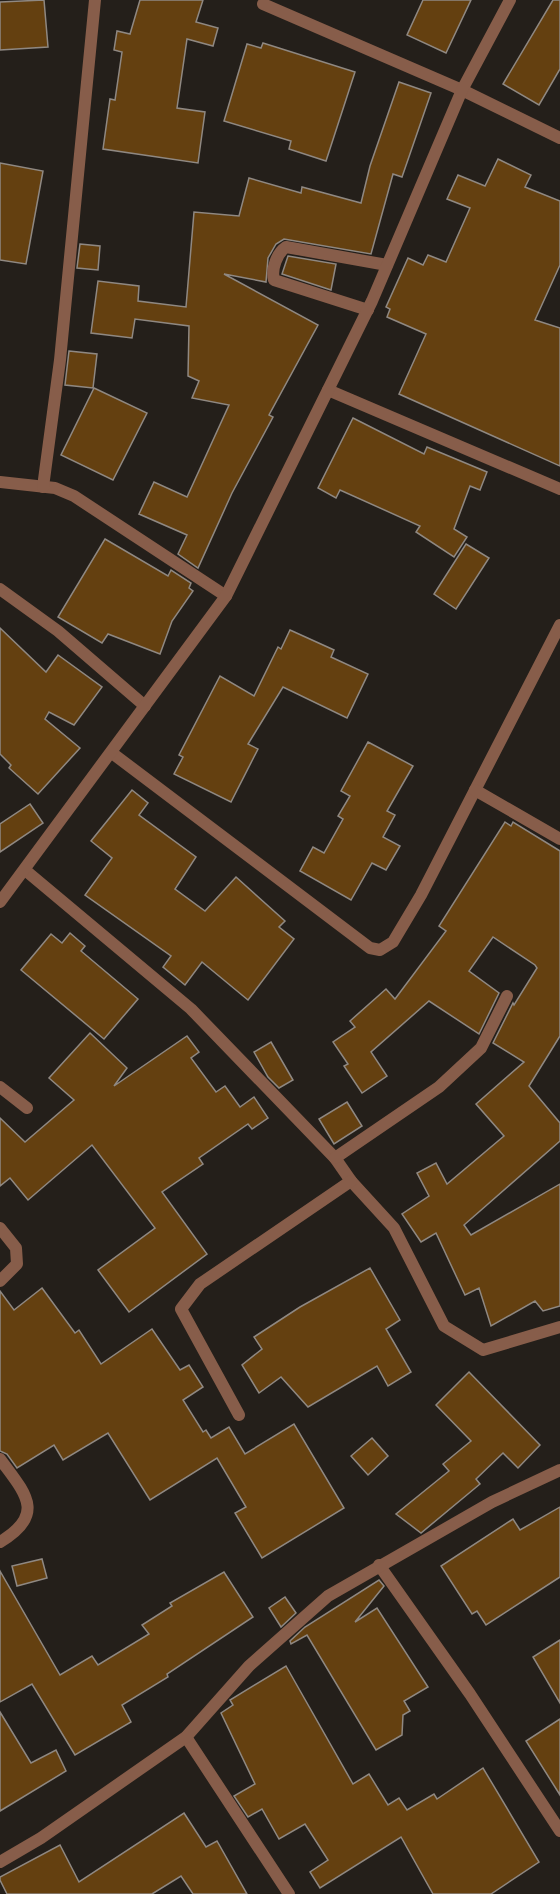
<svg xmlns="http://www.w3.org/2000/svg" width="560" height="1894" viewBox="0 0 560 1894" font-family="Montserrat,sans-serif">
<style>
.building{fill:#644010;stroke:#8f8882;stroke-width:1.5}
.lines{fill:none;stroke-linecap:round;stroke-linejoin:round}
.service{stroke:#875d4a;stroke-width:12}
.minor{stroke:#875d4a;stroke-width:12}
.tertiary{stroke:#875d4a;stroke-width:12}
</style>
<rect width="100%" height="100%" fill="#241f1a"/>
<!-- building -->
<g class="building">
<polygon points="44,0 48,47 0,50 0,2"/>
<polygon points="140,0 203,0 196,22 218,28 213,46 187,39 177,108 205,112 198,163 103,149 110,99 115,100 122,52 114,50 117,31 130,34"/>
<polygon points="423,0 471,0 446,53 407,35"/>
<polygon points="553,0 560,0 560,69 539,105 503,84"/>
<polygon points="263,43 355,72 326,161 289,149 291,141 224,121 247,44 261,48"/>
<polygon points="399,82 431,93 402,177 393,174 371,254 284,239 276,244 268,258 266,282 224,274 318,325 269,415 273,417 232,493 198,568 178,554 187,535 139,514 154,482 187,497 229,405 192,398 199,381 188,376 189,326 135,319 132,338 91,333 98,281 139,286 138,301 186,307 194,212 239,216 249,178 301,193 302,187 361,203 370,166"/>
<polygon points="498,159 531,175 525,187 560,201 560,265 535,320 560,328 560,466 399,394 426,334 387,317 390,309 386,307 408,258 423,265 428,255 446,262 470,208 447,199 458,175 485,186"/>
<polygon points="0,163 43,171 26,264 0,260"/>
<polygon points="80,244 100,246 98,270 77,268"/>
<polygon points="288,256 336,264 331,290 282,274"/>
<polygon points="69,351 97,354 93,388 65,385"/>
<polygon points="94,388 147,413 113,480 61,455"/>
<polygon points="353,418 424,454 427,447 487,472 480,490 470,486 454,529 467,537 454,557 416,532 420,526 340,490 336,498 318,488"/>
<polygon points="105,539 168,576 171,570 191,583 189,588 193,591 172,621 160,654 108,634 102,643 58,617"/>
<polygon points="466,544 489,558 456,609 434,594"/>
<polygon points="0,628 46,672 58,655 102,687 74,725 49,712 45,719 80,748 38,794 9,768 11,765 0,754"/>
<polygon points="290,630 334,650 331,657 368,674 347,718 283,687 248,744 258,749 231,802 174,774 183,757 179,755 220,676 254,696 278,647 281,649"/>
<polygon points="368,742 413,766 387,811 395,815 383,837 400,846 386,870 372,863 351,900 300,871 313,847 324,853 343,819 338,816 350,796 341,791"/>
<polygon points="132,790 148,803 139,815 196,857 175,889 205,911 236,877 285,921 279,927 294,939 248,1000 202,962 185,985 163,967 171,956 85,895 112,858 91,841"/>
<polygon points="30,804 43,823 0,852 0,824"/>
<polygon points="505,822 511,826 513,822 560,851 560,1036 529,1086 560,1123 560,1141 464,1225 471,1235 560,1184 560,1306 543,1311 535,1301 491,1326 479,1288 465,1295 436,1233 421,1242 402,1214 429,1196 417,1173 436,1163 447,1184 504,1136 476,1104 524,1062 493,1043 513,1003 514,1005 537,968 535,965 493,937 469,971 499,993 479,1034 429,1001 371,1052 387,1076 362,1093 344,1066 348,1064 333,1042 355,1027 350,1021 386,989 395,999 446,931 439,926"/>
<polygon points="70,933 85,946 81,951 138,999 104,1039 21,970 51,934 62,943"/>
<polygon points="90,1033 127,1068 114,1086 187,1036 199,1052 191,1058 216,1092 225,1086 240,1107 254,1097 268,1118 252,1129 248,1124 199,1158 203,1164 162,1192 207,1254 129,1312 98,1270 155,1228 92,1145 28,1200 10,1178 0,1186 0,1118 25,1142 74,1100 49,1078"/>
<polygon points="271,1042 293,1080 279,1088 268,1077 254,1052"/>
<polygon points="347,1102 362,1126 334,1144 319,1119"/>
<polygon points="370,1268 400,1320 386,1329 411,1372 388,1386 377,1366 308,1407 281,1377 259,1393 242,1365 262,1349 254,1337 300,1307"/>
<polygon points="42,1288 75,1333 79,1330 101,1364 152,1329 180,1370 189,1365 203,1387 183,1400 203,1432 206,1430 211,1438 229,1427 245,1454 294,1424 344,1508 262,1558 235,1513 246,1507 217,1458 150,1500 108,1433 63,1460 54,1445 17,1468 7,1454 0,1451 0,1291 14,1310"/>
<polygon points="469,1372 540,1445 518,1468 503,1453 476,1479 480,1484 421,1533 396,1514 449,1471 443,1464 471,1441 436,1405"/>
<polygon points="372,1438 388,1456 368,1475 351,1456"/>
<polygon points="560,1507 560,1577 486,1625 477,1611 472,1614 441,1566 513,1519 520,1530"/>
<polygon points="42,1559 47,1578 17,1586 12,1566"/>
<polygon points="0,1571 60,1675 92,1656 98,1665 149,1634 142,1625 172,1606 170,1603 224,1572 253,1617 167,1674 168,1677 122,1705 131,1722 75,1755 32,1684 0,1702"/>
<polygon points="379,1580 384,1586 355,1622 377,1608 428,1687 404,1701 410,1711 403,1715 402,1735 376,1750 307,1635 291,1644 290,1641 305,1627"/>
<polygon points="285,1597 296,1613 281,1627 269,1608"/>
<polygon points="560,1640 560,1703 533,1657"/>
<polygon points="286,1666 353,1784 369,1774 388,1805 399,1798 407,1810 434,1794 437,1799 483,1768 539,1862 491,1894 433,1894 401,1837 320,1888 310,1872 328,1860 305,1824 279,1839 262,1809 248,1817 234,1796 255,1784 221,1713 233,1705 230,1700"/>
<polygon points="0,1712 31,1763 56,1750 66,1771 0,1811"/>
<polygon points="560,1719 560,1795 526,1741"/>
<polygon points="184,1813 206,1847 217,1841 247,1894 193,1894 181,1876 152,1894 7,1894 0,1880 0,1877 60,1845 79,1882"/>
</g>
<g class="lines">
<!-- service -->
<g class="service">
<path d="M368 310 274 280C271 269 277 253 286 247L387 265"/>
<polyline points="0,589 58,631 145,706"/>
<polyline points="0,1087 27,1108"/>
<path d="M0 1459C25 1493 47 1514 0 1542"/>
</g>
<!-- minor -->
<g class="minor">
<polyline points="263,4 462,90 560,138"/>
<polyline points="328,390 560,489"/>
<polyline points="0,482 55,488 74,496 226,596"/>
<polyline points="43,487 60,360 95,0"/>
<polyline points="112,753 370,948 380,950 393,942 421,895 560,625"/>
<polyline points="475,790 560,839"/>
<polyline points="25,870 191,1009 335,1158 351,1181 394,1228 444,1326 483,1350 560,1327"/>
<polyline points="335,1158 439,1087 481,1048 507,996"/>
<polyline points="0,1228 16,1248 17,1264 0,1281"/>
<polyline points="239,1415 181,1309 200,1284 351,1181"/>
<polyline points="379,1565 470,1694 560,1831"/>
<polyline points="186,1737 289,1894"/>
<polyline points="0,1862 41,1838 186,1737 249,1666 328,1596 492,1502 560,1470"/>
</g>
<!-- tertiary -->
<polyline class="tertiary" points="0,902 226,596 372,301 462,90 510,0"/>
</g>
</svg>
